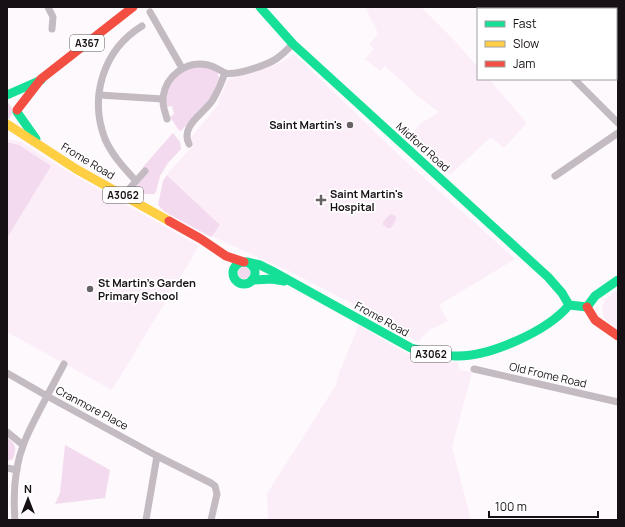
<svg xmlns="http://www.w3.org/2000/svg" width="625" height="527" viewBox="0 0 625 527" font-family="Manrope,sans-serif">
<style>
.built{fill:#fceef9}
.green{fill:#f4daef}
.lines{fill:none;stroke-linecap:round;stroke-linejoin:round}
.street{stroke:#c4bac2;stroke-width:7}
.fast{stroke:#16e098;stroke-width:9}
.slow{stroke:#ffcf43;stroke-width:9}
.jam{stroke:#f24e42;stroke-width:9}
.poi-dot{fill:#686266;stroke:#fff;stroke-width:1.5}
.labels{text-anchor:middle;stroke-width:3.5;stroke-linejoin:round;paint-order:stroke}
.shield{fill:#fff;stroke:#5d585c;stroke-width:1}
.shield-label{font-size:10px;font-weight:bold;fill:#171116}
.poi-label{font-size:11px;font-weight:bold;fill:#171116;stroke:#fff;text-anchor:start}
.street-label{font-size:11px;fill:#171116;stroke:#fff}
</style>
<rect width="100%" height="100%" fill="#fdf9fc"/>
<!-- built -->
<g class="built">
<polygon points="365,7 421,7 453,39 478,67 478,79 489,79 527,123 504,148 491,137 450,175 407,139 421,123 439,112 419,97 385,66 380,71 365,59 374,49 369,45 378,33"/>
<polygon points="294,54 401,157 515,259 439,305 448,321 429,330 418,342 401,333 355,305 293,273 211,236 220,225 167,174 193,146 189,140 219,104 218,102 228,79 280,63"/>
<polygon points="7,139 21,142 65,170 199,246 112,390 7,332"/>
<polygon points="618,290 618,327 616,329 604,318 602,308 605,299"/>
<polygon points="359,325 393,346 411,355 434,361 458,362 459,370 472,372 452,447 471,520 268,520 267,494 336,385 339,373"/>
</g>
<!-- green -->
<g class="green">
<path d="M206 67 217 71 219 78 211 97 181 131 178 129 170 117 174 114 172 106 166 107C165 90 173 74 190 68 195 66 201 67 206 67Z"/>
<path d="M7 102C14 107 14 115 7 120Z"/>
<polygon points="173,133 180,142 181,149 168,163 160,176 156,192 154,194 142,194 136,187 148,172 143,167"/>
<polygon points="7,142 19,145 51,166 7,238"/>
<polygon points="167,175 220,225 211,237 165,212 158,205 163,181"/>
<polygon points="390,214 396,216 396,220 391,228 387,228 383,225 383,222"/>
<circle cx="244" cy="273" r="6"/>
<path d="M7 437C16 445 17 447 13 459L7 461Z"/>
<polygon points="65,445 110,470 105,498 55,504 60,493"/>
</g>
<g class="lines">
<!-- street -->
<g class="street">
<polyline points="48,7 53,17 52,29"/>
<polyline points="503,7 505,9"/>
<polyline points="150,12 182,68"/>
<polyline points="574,79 618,123"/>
<polyline points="99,95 163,99"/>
<path d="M167 119C165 112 162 105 163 97 166 76 186 60 208 65 214 66 219 70 225 73"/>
<path d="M189 144C180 126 203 114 212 101 218 92 221 83 225 73 235 76 267 65 276 59 282 55 288 49 293 44"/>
<polyline points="555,176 618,133"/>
<path d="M136 181C124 168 112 155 105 139 89 97 103 50 142 26"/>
<polyline points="129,189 145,171"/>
<polyline points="474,369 618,402"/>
<polyline points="7,373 47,396 64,364"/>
<polyline points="7,432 23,445"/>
<polyline points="7,468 17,470"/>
<path d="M15 520C13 494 14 468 24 443 30 427 39 412 47 396L157 456 211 483 215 486 217 494 211 520"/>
<polyline points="146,520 157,456"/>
</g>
<!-- fast -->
<g class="fast">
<polyline points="260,7 293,44 548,277 562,293 569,305"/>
<polyline points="7,95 41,80"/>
<polyline points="17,112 36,139"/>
<path d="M247 262 260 265 272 271 411 348C426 352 441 356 456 356 489 357 548 331 569 305L587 307 595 296 618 280"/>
<circle cx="244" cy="273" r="11"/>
<polyline points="252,280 272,279 284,281"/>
</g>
<!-- slow -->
<polyline class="slow" points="7,124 76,169 169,221"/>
<!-- jam -->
<g class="jam">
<polyline points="17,110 41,79 133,7"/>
<polyline points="169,221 201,239 226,256 244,262"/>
<polyline points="587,307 595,320 618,336"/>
</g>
</g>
<!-- markers -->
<g class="poi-dot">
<circle cx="350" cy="125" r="4"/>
<path d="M319 194h4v4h4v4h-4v4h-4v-4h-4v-4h4z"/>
<circle cx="90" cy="289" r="4"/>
</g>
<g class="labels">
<!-- shield labels -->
<g class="shield">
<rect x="70" y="35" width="34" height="16" rx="3"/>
<rect x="103" y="187" width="40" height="16" rx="3"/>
<rect x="411" y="346" width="40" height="16" rx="3"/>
</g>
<g class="shield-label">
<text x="87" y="47">A367</text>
<text x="123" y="199">A3062</text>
<text x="431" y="358">A3062</text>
</g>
<!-- poi labels -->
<g class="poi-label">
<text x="342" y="129" text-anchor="end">Saint Martin's</text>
<text x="330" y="198">Saint Martin's<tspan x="330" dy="13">Hospital</tspan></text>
<text x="98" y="287">St Martin's Garden<tspan x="98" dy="13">Primary School</tspan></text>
</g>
<!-- street labels -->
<g class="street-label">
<text transform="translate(423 147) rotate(42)" y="4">Midford Road</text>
<text transform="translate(88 161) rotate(31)" y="4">Frome Road</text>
<text transform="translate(382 319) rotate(29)" y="4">Frome Road</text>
<text transform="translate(548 375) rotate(13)" y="4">Old Frome Road</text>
<text transform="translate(92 408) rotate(28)" y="4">Cranmore Place</text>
</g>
</g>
<!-- border -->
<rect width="625" height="527" fill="none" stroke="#171116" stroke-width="16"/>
<!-- legend -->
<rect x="477" y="8" width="140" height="72" fill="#ffffff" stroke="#a2a0a2"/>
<rect x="485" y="21" width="20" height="6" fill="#16e098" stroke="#a2a0a2"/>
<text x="513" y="28" font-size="12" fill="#171116">Fast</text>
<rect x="485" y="41" width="20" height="6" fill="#ffcf43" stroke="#a2a0a2"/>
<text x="513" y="48" font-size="12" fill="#171116">Slow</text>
<rect x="485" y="61" width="20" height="6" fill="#f24e42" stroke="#a2a0a2"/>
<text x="513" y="68" font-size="12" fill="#171116">Jam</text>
<!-- north arrow -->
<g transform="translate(28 499)" stroke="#ffffff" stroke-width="3" paint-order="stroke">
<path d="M0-3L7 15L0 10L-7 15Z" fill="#171116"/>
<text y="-6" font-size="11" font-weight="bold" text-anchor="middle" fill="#171116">N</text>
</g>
<!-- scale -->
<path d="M489 511v6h109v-6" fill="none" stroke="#171116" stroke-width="2"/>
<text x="495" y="511" font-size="12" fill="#171116" stroke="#ffffff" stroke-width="3" paint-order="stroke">100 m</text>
</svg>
